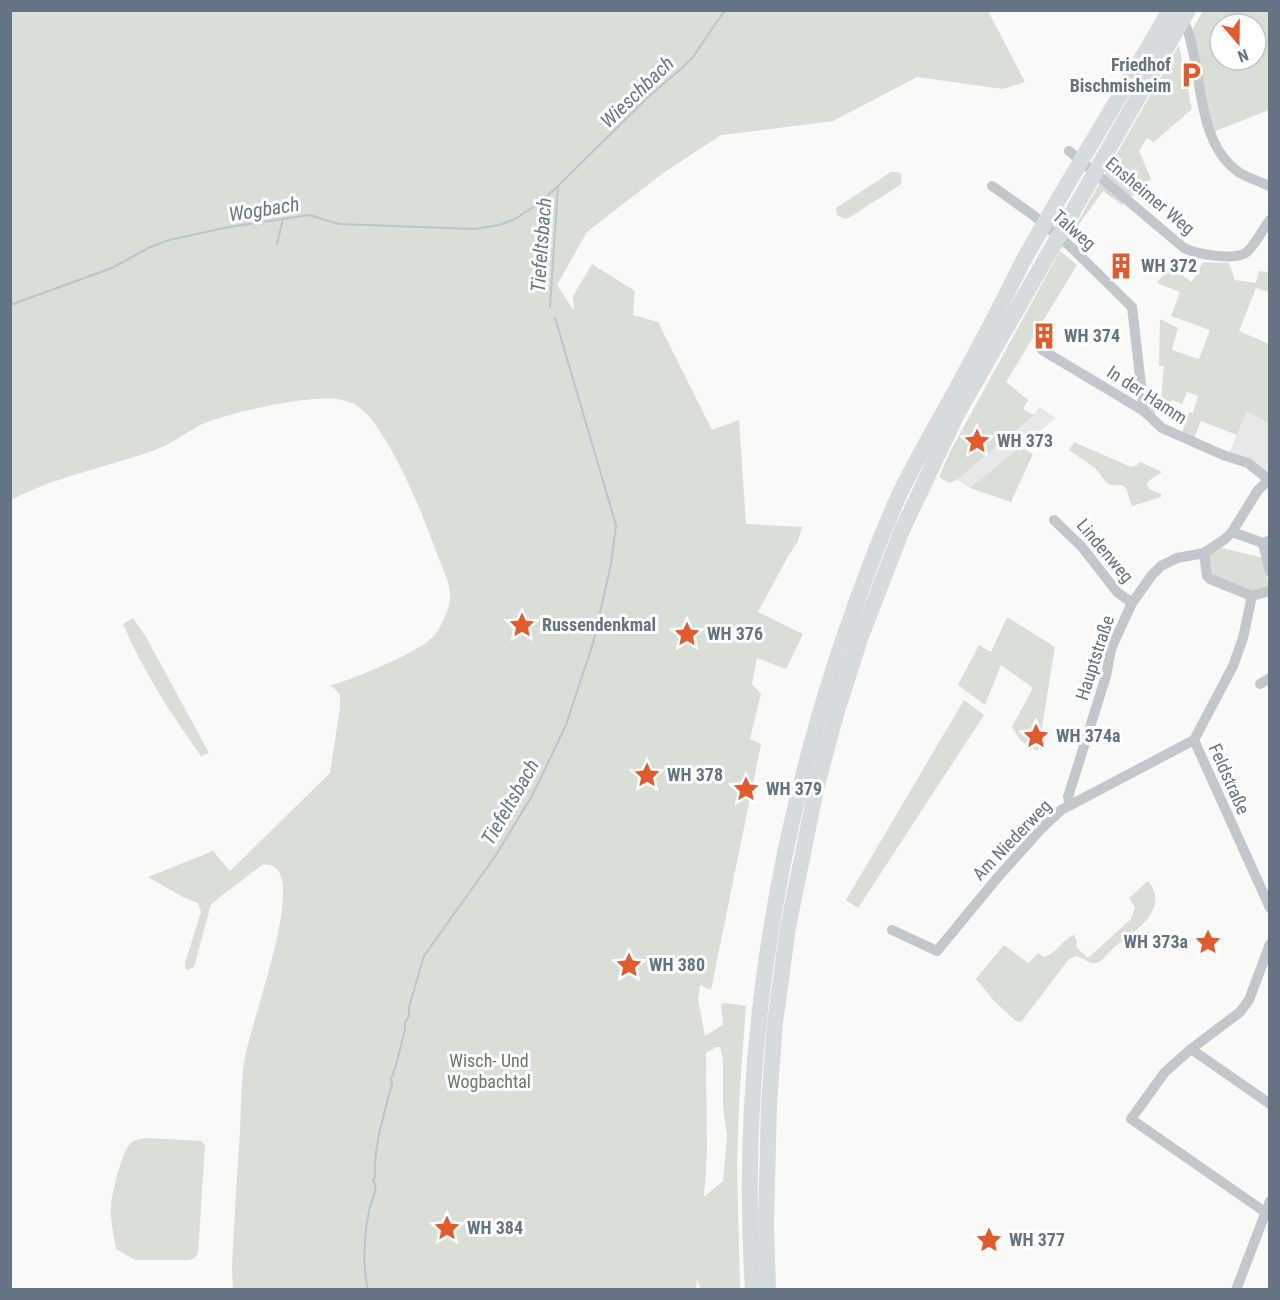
<svg xmlns="http://www.w3.org/2000/svg" width="1280" height="1300" viewBox="0 0 1280 1300" font-family="'Roboto Condensed',sans-serif">
<style>
.built{fill:#e7e8e8}
.green{fill:#d9ded6;fill-rule:evenodd}
.lines{fill:none;stroke-linecap:round;stroke-linejoin:round}
.stream{stroke:#bbc6cb;stroke-width:2}
.minor{stroke:#c2c7cb;stroke-width:10}
.highway{stroke:#d6dbde;stroke-width:16}
.labels{text-anchor:middle;stroke-width:6;stroke-linejoin:round;paint-order:stroke}
.poi-label{font-size:18px;font-weight:bold;fill:#647482;stroke:#fff;text-anchor:start}
.street-label{font-size:18px;fill:#647482;stroke:#fff}
.park-label{font-size:18px;fill:#667a63;stroke:#fff}
.water-label{font-size:20px;font-style:italic;fill:#647a83;stroke:#fff}
</style>
<rect width="100%" height="100%" fill="#f9f9f7"/>
<!-- built -->
<g class="built">
<polygon points="1039,407 1056,418 970,488 957,480 1034,415"/>
<polygon points="1247,411 1269,424 1269,477 1229,454"/>
</g>
<!-- green -->
<g class="green">
<path d="M11 10 988 11 1025 82 1003 89 917 77 833 121 721 135 663 173 587 232 557 285 574 311 573 296 592 264 635 291 633 315 658 322 712 430 739 420 746 524 802 527 798 541 787 558 758 612 803 634 786 669 757 658 752 684 761 694 750 739 761 744 711 990 700 985 698 999 705 1036 723 1025 721 1004 726 1003 746 1006 739 1101 737 1167 740 1289H701L697 1279 696 1290 233 1289 232 1268C234 1222 237 1177 240 1131 241 1108 241 1084 244 1062 251 1022 295 907 280 874 276 865 270 864 262 865L211 904 194 967 187 970 185 968V963L201 912 198 903 183 897 148 877 213 851 230 871 330 773 340 708V695L334 688 329 686C351 680 427 650 437 632 444 620 451 607 450 593 449 580 442 567 437 554 421 510 400 458 372 420 364 410 354 402 342 400 315 393 226 413 200 425 184 434 170 445 152 451 107 467 52 478 11 500ZM716 1047H720L723 1059V1106L727 1136 723 1181 704 1197 707 1154 706 1053Z"/>
<path d="M1203 11H1269V110L1213 132 1192 30ZM1220 24H1256V60H1220Z"/>
<polygon points="1179,45 1192,109 1154,142 1147,138 1139,151 1151,179 1122,205 1103,191 1065,244"/>
<polygon points="891,172 898,172 902,175 901,184 897,187 850,217 845,219 837,215 836,208"/>
<polygon points="1060,251 1077,265 1006,382 1028,400 1023,409 1034,415 957,480 949,483 939,477 951,450"/>
<polygon points="1178,256 1183,259 1176,271 1192,282 1203,262 1229,263 1235,280 1256,283 1259,271 1269,272 1269,292 1256,288 1239,331 1269,344 1269,424 1247,411 1237,435 1201,421 1194,438 1182,433 1189,412 1193,413 1198,396 1187,392 1182,404 1172,400 1169,405 1159,403 1154,415 1150,412 1146,398 1161,398 1164,366 1159,366 1160,319 1178,328 1172,350 1199,359 1210,330 1171,316 1180,292 1157,283"/>
<polygon points="1074,442 1131,467 1137,465 1140,462 1162,472 1150,480 1147,484 1149,489 1161,494 1161,497 1132,506 1126,488 1122,485 1111,485 1107,483 1095,468 1069,450"/>
<polygon points="1020,447 1033,454 1011,502 970,488"/>
<polygon points="1219,547 1263,558 1269,589 1252,593 1208,575 1207,555"/>
<polygon points="1007,617 1055,647 1038,751 1021,741 1012,727 1033,688 1001,665 985,705 958,685 979,645 991,652"/>
<path d="M133 618 146 637 209 753 201 756C171 714 143 671 123 624Z"/>
<polygon points="964,700 984,715 858,908 846,900"/>
<path d="M1148 881C1170 907 1138 930 1118 944 1110 950 1106 958 1097 963H1091L1077 956 1069 959 1021 1022 1016 1021 994 1001 976 979 1004 945 1028 963 1038 953 1044 957C1057 954 1062 939 1074 935L1077 941 1076 947 1088 958 1131 919 1135 907 1129 898Z"/>
<path d="M147 1138 202 1141 205 1146 198 1253 195 1258 189 1260H135L116 1249C114 1236 110 1220 111 1207 111 1195 122 1152 130 1144 135 1139 141 1139 147 1138Z"/>
</g>
<g class="lines">
<!-- stream -->
<g class="stream">
<polyline points="277,244 283,219"/>
<polyline points="10,305 112,268 150,247 169,240 229,227 309,215 339,224 475,229 499,225 515,219 538,204 558,186 648,97 682,68 693,57 725,10"/>
<polyline points="550,307 558,187"/>
<path d="M368 1290C362 1264 364 1232 370 1207 372 1198 379 1189 373 1180L375 1178C373 1149 384 1114 392 1084L391 1077 394 1075 393 1072 395 1069 405 1030V1023L409 1016V1007L424 956 496 855 533 794 566 725 593 643 611 564 616 525 555 318"/>
</g>
<!-- minor -->
<g class="minor">
<path d="M1180 17C1189 28 1191 42 1194 56 1202 94 1203 149 1240 173 1249 178 1260 182 1270 186"/>
<path d="M1069 151 1184 248C1196 254 1237 262 1248 251 1256 243 1263 229 1270 220"/>
<polyline points="992,186 1033,215 1072,248 1132,307 1144,411"/>
<polyline points="1042,350 1144,411 1162,428 1223,455 1248,463 1268,479"/>
<polyline points="1054,520 1082,547 1117,592 1132,603"/>
<polyline points="1232,532 1263,543 1270,540"/>
<polyline points="1263,543 1270,572"/>
<polyline points="1204,553 1207,576 1210,579 1252,596 1270,591"/>
<polyline points="1260,684 1270,678"/>
<polyline points="1194,740 1270,908"/>
<polyline points="1194,740 1233,666 1243,638 1252,596"/>
<polyline points="1070,805 1068,797 1106,676 1111,649 1132,603 1152,575 1161,566 1177,558 1204,553 1225,539 1232,532 1258,490 1270,479"/>
<polyline points="892,930 937,951 998,877 1042,828 1061,810 1194,740"/>
<polyline points="1191,1049 1270,1104"/>
<polyline points="1265,1212 1131,1119 1165,1072 1191,1049 1240,1012 1249,1000 1270,944"/>
<polyline points="1236,1290 1270,1201"/>
</g>
<!-- highway -->
<g class="highway">
<path d="M753 1290C739 1076 771 861 837 658 856 602 876 545 901 491 923 446 950 403 973 358 992 324 1009 288 1027 254 1073 172 1123 92 1170 10"/>
<polyline points="768,1290 766,1224 769,1103 775,1023 788,927 816,789 836,714 861,636 902,530 957,414 1188,10"/>
</g>
</g>
<!-- icons -->
<defs>
<g id="parking-bare" transform="scale(2.07)"><path d="M-3.5-5.5H1a3.5 3.5 0 0 1 0 7H-1V5.5H-3.5ZM-1-3.4V-.6H.8a1.4 1.4 0 0 0 0-2.8Z" fill="#e35b2d" stroke="#fff" stroke-width="2.5" paint-order="stroke"/></g>
<g id="building-bare" transform="scale(2.07)"><path d="M-4-6H4V6H1V3H-1V6H-4ZM-2.5-4.3h1.7v1.8h-1.7ZM.8-4.3h1.7v1.8H.8ZM-2.5-1h1.7V.8h-1.7ZM.8-1h1.7V.8H.8Z" fill="#e35b2d" stroke="#fff" stroke-width="2.5" paint-order="stroke"/></g>
<g id="sight-bare" transform="scale(2.07)"><path d="M0-6L1.8-2.2L6-1.7L2.9 1.2L3.7 5.4L0 3.3L-3.7 5.4L-2.9 1.2L-6-1.7L-1.8-2.2Z" fill="#e35b2d" stroke="#fff" stroke-width="2.5" paint-order="stroke"/></g>
</defs>
<g fill-rule="evenodd">
<use href="#parking-bare" x="1191" y="75"/>
<use href="#building-bare" x="1121" y="266"/>
<use href="#building-bare" x="1044" y="336"/>
<use href="#sight-bare" x="977" y="441"/>
<use href="#sight-bare" x="522" y="625"/>
<use href="#sight-bare" x="687" y="634"/>
<use href="#sight-bare" x="1036" y="736"/>
<use href="#sight-bare" x="647" y="775"/>
<use href="#sight-bare" x="746" y="789"/>
<use href="#sight-bare" x="1208" y="942"/>
<use href="#sight-bare" x="629" y="965"/>
<use href="#sight-bare" x="447" y="1228"/>
<use href="#sight-bare" x="989" y="1240"/>
</g>
<g class="labels">
<!-- poi labels -->
<g class="poi-label">
<text x="1171" y="71" text-anchor="end">Friedhof<tspan x="1171" dy="21">Bischmisheim</tspan></text>
<text x="1141" y="272">WH 372</text>
<text x="1064" y="342">WH 374</text>
<text x="997" y="447">WH 373</text>
<text x="542" y="631">Russendenkmal</text>
<text x="707" y="640">WH 376</text>
<text x="1056" y="742">WH 374a</text>
<text x="667" y="781">WH 378</text>
<text x="766" y="795">WH 379</text>
<text x="1188" y="948" text-anchor="end">WH 373a</text>
<text x="649" y="971">WH 380</text>
<text x="467" y="1234">WH 384</text>
<text x="1009" y="1246">WH 377</text>
</g>
<!-- street labels -->
<g class="street-label">
<text transform="translate(1150 196) rotate(40)" y="6">Ensheimer Weg</text>
<text transform="translate(1074 230) rotate(41)" y="6">Talweg</text>
<text transform="translate(1147 395) rotate(33)" y="6">In der Hamm</text>
<text transform="translate(1105 551) rotate(50)" y="6">Lindenweg</text>
<text transform="translate(1095 658) rotate(-72)" y="6">Hauptstraße</text>
<text transform="translate(1229 779) rotate(66)" y="6">Feldstraße</text>
<text transform="translate(1012 840) rotate(-46)" y="6">Am Niederweg</text>
</g>
<!-- park labels -->
<g class="park-label">
<text x="489" y="1067">Wisch- Und<tspan x="489" dy="21">Wogbachtal</tspan></text>
</g>
<!-- water labels -->
<g class="water-label">
<text transform="translate(637 92) rotate(-44)" y="7">Wieschbach</text>
<text transform="translate(264 209) rotate(-9)" y="7">Wogbach</text>
<text transform="translate(541 245) rotate(-86)" y="7">Tiefeltsbach</text>
<text transform="translate(510 802) rotate(-60)" y="7">Tiefeltsbach</text>
</g>
</g>
<!-- border -->
<rect width="1280" height="1300" fill="none" stroke="#647482" stroke-width="24"/>
<!-- north arrow -->
<g transform="translate(1238 42) rotate(160)"><circle r="28" fill="#ffffff" stroke="#c1c7cd" stroke-width="1.5"/>
<path d="M0-4.5L10 22L0 15L-10 22Z" fill="#e35b2d"/>
<text y="-9" font-size="16" font-weight="bold" text-anchor="middle" fill="#647482">N</text>
</g>
</svg>
